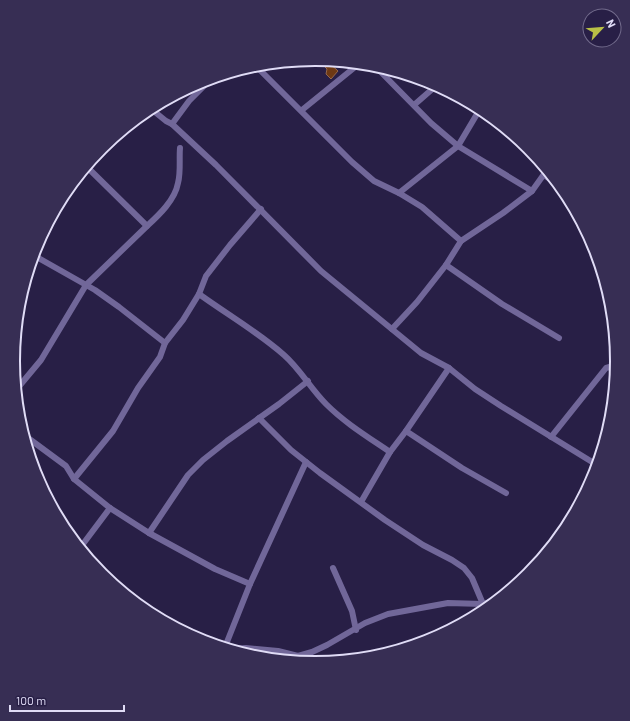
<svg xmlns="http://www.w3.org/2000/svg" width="630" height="721" viewBox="0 0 630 721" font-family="Barlow,sans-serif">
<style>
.building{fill:#6e3913;stroke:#94674c}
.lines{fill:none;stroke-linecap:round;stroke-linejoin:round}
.street{stroke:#716799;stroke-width:6}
.rim{fill:none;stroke:#e0dcf6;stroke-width:2}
</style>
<rect width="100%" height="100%" fill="#281f46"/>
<!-- building -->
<polygon class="building" points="321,59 326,60 338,71 331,79 326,74 327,69 319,61"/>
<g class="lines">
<!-- street -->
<g class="street">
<polyline points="373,64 431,123 458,146 532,191"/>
<polyline points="255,65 352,162 374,181 399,193 422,207 461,241"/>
<polyline points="414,105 437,85"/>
<polyline points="150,108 166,121 172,124 216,165 321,271 421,353 449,368 475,389 501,406 597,465"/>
<polyline points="302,110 360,63"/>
<polyline points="172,124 189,101 212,78"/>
<path d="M86 166 147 226C159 215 175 200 178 183 181 172 179 159 180 148"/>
<polyline points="544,175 559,185"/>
<polyline points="399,193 458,146 477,114 479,107"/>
<polyline points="33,255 95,290 119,307 165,343"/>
<polyline points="446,265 502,304 559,338"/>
<polyline points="606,284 606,285"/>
<path d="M199 294C228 315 258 332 284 355 300 369 311 389 326 404 345 423 368 437 390 452"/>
<polyline points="392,329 417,302 446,265 461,241 503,213 532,191 547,170"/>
<polyline points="16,390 41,360 86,285 147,226"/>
<polyline points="259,418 291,450 320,473 385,520 423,545 452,560 464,568 472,578 483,604"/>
<polyline points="406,431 462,468 506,493"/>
<polyline points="24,435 66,466 74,479 110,508 149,533 215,569 250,584"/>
<polyline points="551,437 606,368 613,366 616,367"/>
<polyline points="74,479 113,431 138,388 160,357 165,343 183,320 199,294 206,276 230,245 261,209"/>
<polyline points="361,502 390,452 406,431 449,368"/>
<polyline points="149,533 188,475 203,460 227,441 279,404 308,381"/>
<polyline points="80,548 110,508"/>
<polyline points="333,568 352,611 356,630"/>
<polyline points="225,647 250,584 306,462"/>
<polyline points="230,649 246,648 278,651 298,656 312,652 327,645 365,623 388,614 448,603 483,604 495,601"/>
</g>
</g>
<!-- crop -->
<path d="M0 0H630V721H0ZM20 361a295 295 0 1 1 590 0a295 295 0 1 1-590 0Z" fill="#372e54" fill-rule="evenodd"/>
<path class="rim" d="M20 361a295 295 0 1 1 590 0a295 295 0 1 1-590 0Z"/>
<!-- north arrow -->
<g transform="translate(602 28) rotate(64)"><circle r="19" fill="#281f46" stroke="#726b8c"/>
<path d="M0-3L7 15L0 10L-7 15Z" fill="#b9c046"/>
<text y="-6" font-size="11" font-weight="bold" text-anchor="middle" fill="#e0dcf6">N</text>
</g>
<!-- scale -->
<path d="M10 705v6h114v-6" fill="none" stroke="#e0dcf6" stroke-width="2"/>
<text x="16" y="705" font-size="12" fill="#e0dcf6" stroke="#281f46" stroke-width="3" paint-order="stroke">100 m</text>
</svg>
